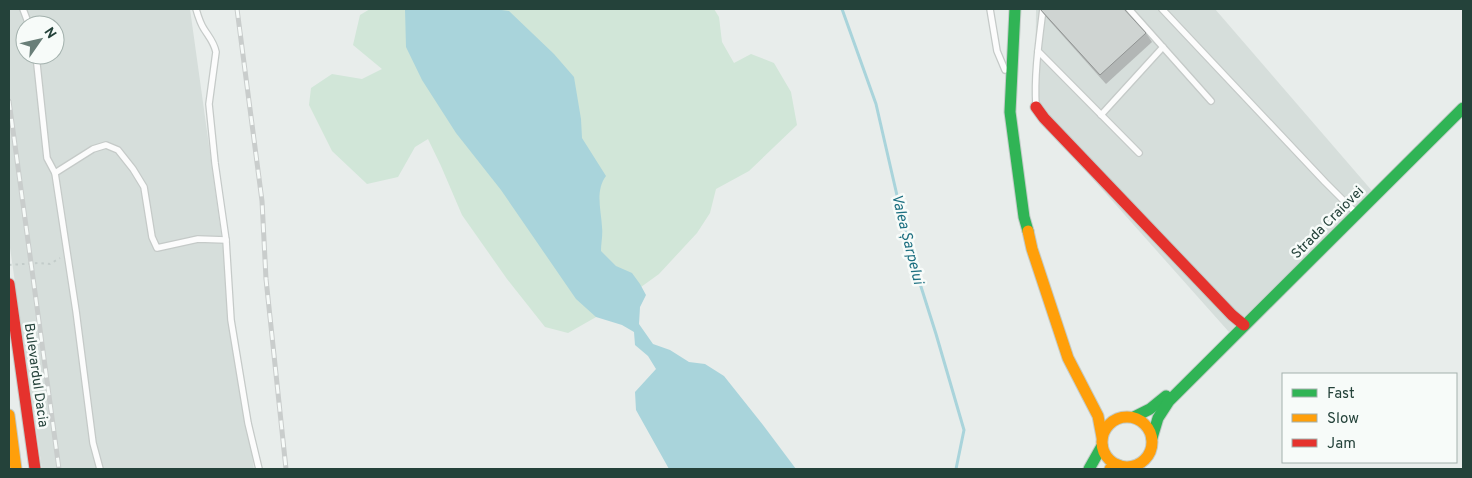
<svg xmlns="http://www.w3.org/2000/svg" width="1472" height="478" viewBox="0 0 1472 478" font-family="Overpass,sans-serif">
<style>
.built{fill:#d6dedb;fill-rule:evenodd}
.green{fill:#d1e6d8}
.water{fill:#a9d4db}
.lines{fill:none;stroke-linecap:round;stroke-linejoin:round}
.stream{stroke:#a9d4db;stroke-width:3}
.lane-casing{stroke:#c5cac8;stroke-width:8}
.fast-casing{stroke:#c3cbc8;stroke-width:13}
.slow-casing{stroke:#c3cbc8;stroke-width:13}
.jam-casing{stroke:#c3cbc8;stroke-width:13}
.path{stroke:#c3ccca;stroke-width:2;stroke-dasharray:2.5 4;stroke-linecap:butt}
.lane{stroke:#fcfcfc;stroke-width:5.5}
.fast{stroke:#30b455;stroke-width:11}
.slow{stroke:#ff9f0a;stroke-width:11}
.jam{stroke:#e5322d;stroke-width:11}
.rail-casing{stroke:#c9cdcc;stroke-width:5}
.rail{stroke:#f7fbf9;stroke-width:3;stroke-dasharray:9;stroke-linecap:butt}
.wall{fill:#b2b6b5}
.building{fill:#cfd4d2;stroke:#919493}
.labels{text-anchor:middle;stroke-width:5;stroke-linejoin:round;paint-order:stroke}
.street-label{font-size:14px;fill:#24423a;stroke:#f7fbf9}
.water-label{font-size:15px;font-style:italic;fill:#1c6f80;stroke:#f7fbf9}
</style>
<rect width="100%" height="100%" fill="#e8edeb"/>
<!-- built -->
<g class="built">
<path d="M9 9H190L254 469H42L9 241ZM25 25H55V55H25Z"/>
<polygon points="1036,9 1215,9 1373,192 1229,332 1035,114"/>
</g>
<!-- green -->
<polygon class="green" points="370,9 714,9 719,17 722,42 734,63 751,54 774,63 791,92 797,125 749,171 716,189 710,213 697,233 659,274 612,308 568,333 545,327 507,279 462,215 441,166 428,139 415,147 398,177 367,184 332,151 309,105 311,88 332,74 362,79 382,69 353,45 360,15"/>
<!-- water -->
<path class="water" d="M405 9H494L509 11 554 54 574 77 581 119 582 138 606 176C595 191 601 209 602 227 603 235 601 243 601 251L616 266 632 273 640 284 646 295 640 307 639 324 653 344 670 350 689 362 705 364 724 376 763 425 796 469H669L636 410 635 392 656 369 648 356 635 345 634 332 622 325 596 317 576 299 501 190 456 133 422 80 406 47Z"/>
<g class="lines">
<!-- stream -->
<polyline class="stream" points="842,9 876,104 910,252 936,334 964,430 956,469"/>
<!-- lane casing -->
<g class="lane-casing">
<g id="lane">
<polyline points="23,9 29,25"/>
<path d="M196 9C198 16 200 23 204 29 209 37 214 42 216 52L209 104 215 163 226 240 231 320 248 423 259 469"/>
<polyline points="990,9 997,51 1005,70"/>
<polyline points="1129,9 1211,101"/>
<polyline points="1162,9 1325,182 1355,212"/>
<polyline points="1038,51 1139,153"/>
<polyline points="36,55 47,158 55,173 76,311 93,443 100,469"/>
<path d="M1036 106C1034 74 1039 41 1043 9"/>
<polyline points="1101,115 1163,47"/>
<polyline points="55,173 93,149 106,145 118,150 133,169 144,187 152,237 157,248 198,239 226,240"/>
</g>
</g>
<!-- fast casing -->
<g class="fast-casing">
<g id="fast">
<polyline points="1015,9 1010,112 1024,217 1028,231"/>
<polyline points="1134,417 1150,409 1166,396"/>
<polyline points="1152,438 1158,418 1169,401 1463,108"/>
<polyline points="1089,469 1102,446"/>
</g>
</g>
<!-- slow casing -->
<g class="slow-casing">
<g id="slow">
<polyline points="1028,231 1032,249 1068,358 1098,416 1102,437"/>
<polyline points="9,415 16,469"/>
<circle cx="1127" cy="442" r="25"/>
<polyline points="1110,469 1118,465"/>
</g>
</g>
<!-- jam casing -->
<g class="jam-casing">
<g id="jam">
<polyline points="1036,107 1044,118 1232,315 1244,325"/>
<polyline points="9,284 35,469"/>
</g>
</g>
<!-- path -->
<polyline class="path" points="9,265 38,263 50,264 60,258"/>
<!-- lane -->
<use href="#lane" class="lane"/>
<!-- fast -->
<use href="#fast" class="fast"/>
<!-- slow -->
<use href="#slow" class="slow"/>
<!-- jam -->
<use href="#jam" class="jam"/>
<!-- rail casing -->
<g class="rail-casing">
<g id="rail">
<polyline points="237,9 262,201 266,279 286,469"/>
<polyline points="9,101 59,469"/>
</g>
</g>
<!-- rail -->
<use href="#rail" class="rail"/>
</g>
<!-- wall -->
<polygon class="wall" points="1040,9 1146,33 1152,42 1106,84 1047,18"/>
<!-- building -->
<polygon class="building" points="1040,9 1124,9 1146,33 1100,75"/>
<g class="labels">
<!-- street labels -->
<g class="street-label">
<text transform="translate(1327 222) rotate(-45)" y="5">Strada Craiovei</text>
<text transform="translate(37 375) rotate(82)" y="5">Bulevardul Dacia</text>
</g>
<!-- water labels -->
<g class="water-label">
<text transform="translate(908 239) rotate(76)" y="5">Valea Șarpelui</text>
</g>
</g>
<!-- border -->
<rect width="1472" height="478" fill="none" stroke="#24423a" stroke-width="20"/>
<!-- legend -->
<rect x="1282" y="373" width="175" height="90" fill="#f7fbf9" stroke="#a3b1ad"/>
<rect x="1292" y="389" width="25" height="8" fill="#30b455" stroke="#a3b1ad"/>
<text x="1327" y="398" font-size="15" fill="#24423a">Fast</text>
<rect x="1292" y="414" width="25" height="8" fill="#ff9f0a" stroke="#a3b1ad"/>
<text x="1327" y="423" font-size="15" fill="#24423a">Slow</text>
<rect x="1292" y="439" width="25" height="8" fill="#e5322d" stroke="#a3b1ad"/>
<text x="1327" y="448" font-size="15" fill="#24423a">Jam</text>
<!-- north arrow -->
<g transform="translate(40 40) rotate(56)"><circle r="24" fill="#f7fbf9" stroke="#a3b1ad"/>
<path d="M0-4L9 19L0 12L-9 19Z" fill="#697e78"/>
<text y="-8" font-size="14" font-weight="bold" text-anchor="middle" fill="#24423a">N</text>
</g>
</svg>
